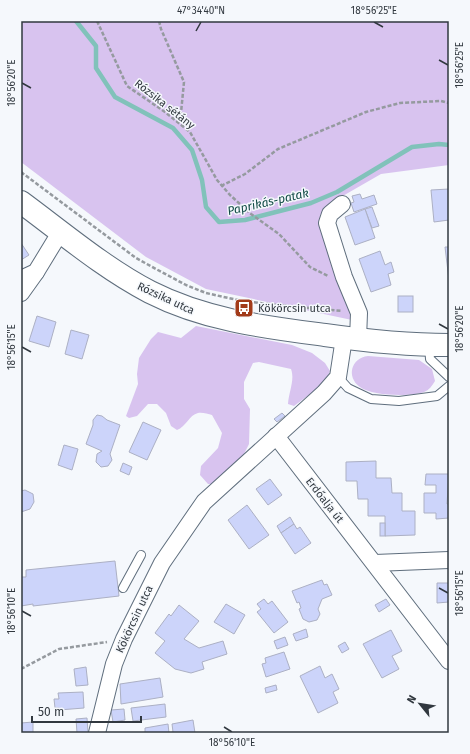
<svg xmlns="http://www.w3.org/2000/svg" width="470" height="754" viewBox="0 0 470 754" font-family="'Fira Sans',sans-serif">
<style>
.green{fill:#d8c3ef}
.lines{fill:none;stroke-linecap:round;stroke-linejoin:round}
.stream{stroke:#81c2ba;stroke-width:4.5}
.building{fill:#ccd4fa;stroke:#acb0c4}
.service-casing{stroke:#5f6e7d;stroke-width:10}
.minor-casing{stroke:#5f6e7d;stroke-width:18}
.secondary-casing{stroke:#5f6e7d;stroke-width:24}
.path{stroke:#959a9f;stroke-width:2.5;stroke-dasharray:4 2;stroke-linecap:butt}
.service{stroke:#fff;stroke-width:8}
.minor{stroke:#fff;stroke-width:16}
.secondary{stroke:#fff;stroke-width:22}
.ticks{fill:none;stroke:#31383f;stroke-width:1.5}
.labels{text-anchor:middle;stroke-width:3;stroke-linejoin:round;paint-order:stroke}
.street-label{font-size:11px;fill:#31383f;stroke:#f5f8fc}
.poi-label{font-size:11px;fill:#31383f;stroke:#f5f8fc;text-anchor:start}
.water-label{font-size:12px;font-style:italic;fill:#104a45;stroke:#f5f8fc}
.neatline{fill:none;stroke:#31383f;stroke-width:1.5}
.ticks-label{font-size:10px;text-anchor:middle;fill:#31383f}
</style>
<rect width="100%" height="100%" fill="#f5f8fc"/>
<!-- green -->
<g class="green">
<polygon points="21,21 449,21 449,165 381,174 341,197 320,215 352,320 206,289 146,257 21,162"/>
<path d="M196 326 292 345 312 353 325 363 330 371 325 383 294 406 288 404C289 391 295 380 291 369L259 362 253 363 244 382V399L250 409 249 444 241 460 214 484H208L200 475 201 466 218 448 222 433 212 415C208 414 202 412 198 413 189 415 186 427 177 430L171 426 166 413 157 404H148L137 416 129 418 126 416 138 384 137 374 139 358 151 339 158 332 181 338Z"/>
<path d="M368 356 419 360 432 369 435 381C432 386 429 390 424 392 410 397 372 396 360 387 346 377 351 358 368 356Z"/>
</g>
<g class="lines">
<!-- stream -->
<polyline class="stream" points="76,21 96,46 96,68 115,97 173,128 192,150 202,180 206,207 219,222 245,220 311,203 337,192 412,147 439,144 449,145"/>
</g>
<!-- building -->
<g class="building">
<polygon points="449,189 449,220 434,222 431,190"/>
<polygon points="360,194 362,199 374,195 377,204 354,212 351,203 354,202 352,196"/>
<polygon points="372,207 379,226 372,228 365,209"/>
<polygon points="365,209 375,238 355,245 345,217"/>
<polygon points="21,243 29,255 21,260"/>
<polygon points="445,247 449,247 449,280"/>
<polygon points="380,251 385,265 391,262 394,272 388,274 391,285 371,292 359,259"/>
<rect x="398" y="296" width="15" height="16"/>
<polygon points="37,316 56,322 49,347 29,341"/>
<polygon points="71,330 89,335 82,359 65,354"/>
<polygon points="282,413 285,416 277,422 274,419"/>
<polygon points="97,415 102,416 107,420 120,425 110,454 112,460 108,466 101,467 96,462 97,454 102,451 86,444 93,425 93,420"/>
<polygon points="143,422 161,430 147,460 129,452"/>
<polygon points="64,445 78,449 72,470 58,465"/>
<polygon points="376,461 376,478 391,478 392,493 402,493 402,511 415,511 415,535 385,536 385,516 368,516 368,499 358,499 357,481 346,481 346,462"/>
<polygon points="123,463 132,467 129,475 120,471"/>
<polygon points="426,474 449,474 447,504 449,504 449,518 436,519 436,513 424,513 424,493 436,493 436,485 425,485"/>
<polygon points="270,479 282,495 268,505 256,489"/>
<polygon points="25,490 33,494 34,502 30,509 21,512 21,491"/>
<polygon points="247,505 269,535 249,549 228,520"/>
<polygon points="290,517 294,524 281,533 277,526"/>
<rect x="380" y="523" width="5" height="13"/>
<polygon points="294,524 297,529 300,527 311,543 295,554 281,533"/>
<polygon points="115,561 119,596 33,606 33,604 21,606 21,577 26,577 26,570"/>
<polygon points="322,580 324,585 327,584 332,595 322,599 318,609 320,614 317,620 309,622 303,619 299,609 301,608 299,602 297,603 292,591"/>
<polygon points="437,583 449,583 449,602 437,603"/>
<polygon points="264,599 268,604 272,601 288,622 274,633 257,612 261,609 257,604"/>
<polygon points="386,599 390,605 379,612 375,605"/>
<polygon points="226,604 245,615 234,634 214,622"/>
<polygon points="179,605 199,621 184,639 199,648 223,641 227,654 202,662 204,669 191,673 175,669 155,653 165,641 155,633 169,614 171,616"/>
<polygon points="306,629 308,637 296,641 293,634"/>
<polygon points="391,630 402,651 392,656 399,669 382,678 363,644"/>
<polygon points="285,637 288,645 277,649 274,641"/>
<polygon points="345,642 349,649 342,653 338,646"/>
<polygon points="284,652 290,669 266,677 262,664 266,663 265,658"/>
<polygon points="320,666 325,678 332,674 339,689 333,692 338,703 318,713 300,676"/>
<polygon points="86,667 88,685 76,686 74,669"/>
<polygon points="160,678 163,697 121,704 120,684"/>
<polygon points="276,685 277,690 266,693 265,688"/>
<polygon points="83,692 84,708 59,710 59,708 55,708 54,699 59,699 58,693"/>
<polygon points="165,704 166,717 133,721 131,708"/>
<polygon points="124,709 125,720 113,722 111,710"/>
<polygon points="87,718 88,733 77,733 76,719"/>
<polygon points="193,720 195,733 145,733 145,728 168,724 169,733 173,732 172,724"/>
<polygon points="33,722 33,733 21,733 21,723"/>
</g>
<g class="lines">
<!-- service casing -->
<g class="service-casing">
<g id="service">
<polyline points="429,346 430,359 449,377"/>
<polyline points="338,377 348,388 371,399 399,401 437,396 449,386"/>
<polyline points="123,588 141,555"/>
</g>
</g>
<!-- minor casing -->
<g class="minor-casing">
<g id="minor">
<polyline points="342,204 330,214 327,223 344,277 359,313 358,339"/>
<polyline points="21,279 36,272 61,231"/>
<polyline points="21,293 36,272"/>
<polyline points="276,436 449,661"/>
<polyline points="375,563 449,560"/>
<polyline points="97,733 114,664 124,639 162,563 204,502 324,393 338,377 344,338"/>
</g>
</g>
<!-- secondary casing -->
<g class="secondary-casing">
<path id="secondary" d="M21 202C63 233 104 268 150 292 205 320 264 327 325 335 367 341 407 345 449 345"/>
</g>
<!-- path -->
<g class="path">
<polyline points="97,21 127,86 165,112 190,132 217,180 230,195 251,214 279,234 310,267 328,276"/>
<polyline points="159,21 161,29 184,82 180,123"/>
<polyline points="21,172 136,258 156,269 186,285 206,293 242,301 244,305"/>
<polyline points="221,186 245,174 278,149 366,112 400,103 441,101 449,103"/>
<polyline points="242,301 278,305"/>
<polyline points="276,312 278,305 342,311"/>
<polyline points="21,669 59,649 107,642"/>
</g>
<!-- service -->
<use href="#service" class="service"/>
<!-- minor -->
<use href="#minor" class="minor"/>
<!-- secondary -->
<use href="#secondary" class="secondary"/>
</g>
<!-- ticks -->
<path class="ticks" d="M374 22 383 27M196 31 201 22M439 60 448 65M22 83 31 88M439 324 448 329M22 347 31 352M439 588 448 593M22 611 31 616M224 727 232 732"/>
<!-- icons -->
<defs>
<g id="bus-square" transform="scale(1)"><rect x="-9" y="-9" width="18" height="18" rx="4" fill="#a23b1a" stroke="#f5f8fc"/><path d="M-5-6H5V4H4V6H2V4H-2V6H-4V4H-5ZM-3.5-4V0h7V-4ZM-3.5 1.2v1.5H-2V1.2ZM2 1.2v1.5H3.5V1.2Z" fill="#fff"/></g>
</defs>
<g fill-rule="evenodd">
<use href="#bus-square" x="244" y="308"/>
</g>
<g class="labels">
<!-- street labels -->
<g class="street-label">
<text transform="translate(165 104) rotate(38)" y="4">Rózsika sétány</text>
<text transform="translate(166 298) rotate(25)" y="4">Rózsika utca</text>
<text transform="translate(325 500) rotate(52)" y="4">Erdőalja út</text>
<text transform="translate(134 619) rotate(-65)" y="4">Kökörcsin utca</text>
</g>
<!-- poi labels -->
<g class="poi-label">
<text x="258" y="312">Kökörcsin utca</text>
</g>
<!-- water labels -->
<g class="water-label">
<text transform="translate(268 202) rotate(-13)" y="4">Paprikás-patak</text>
</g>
</g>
<!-- border -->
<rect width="470" height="754" fill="none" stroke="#f5f8fc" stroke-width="44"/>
<!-- north arrow -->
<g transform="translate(420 704) rotate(300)" stroke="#f5f8fc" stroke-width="3" paint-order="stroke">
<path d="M0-3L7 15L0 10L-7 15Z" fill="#31383f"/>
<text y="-6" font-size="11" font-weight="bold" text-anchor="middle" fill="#31383f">N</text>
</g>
<!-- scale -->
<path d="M32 716v6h109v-6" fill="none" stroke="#31383f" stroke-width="2"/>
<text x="38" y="716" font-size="12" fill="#31383f" stroke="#f5f8fc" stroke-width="3" paint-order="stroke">50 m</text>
<rect x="22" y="22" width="426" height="710" class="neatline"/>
<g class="ticks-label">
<text x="201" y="14">47°34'40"N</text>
<text x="374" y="14">18°56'25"E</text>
<text transform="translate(459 65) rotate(-90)" y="4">18°56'25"E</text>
<text transform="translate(11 83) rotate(-90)" y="4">18°56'20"E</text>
<text transform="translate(459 329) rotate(-90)" y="4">18°56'20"E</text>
<text transform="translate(11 347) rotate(-90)" y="4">18°56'15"E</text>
<text transform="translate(459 593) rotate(-90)" y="4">18°56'15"E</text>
<text transform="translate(11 611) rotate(-90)" y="4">18°56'10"E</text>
<text x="232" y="746">18°56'10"E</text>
</g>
</svg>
